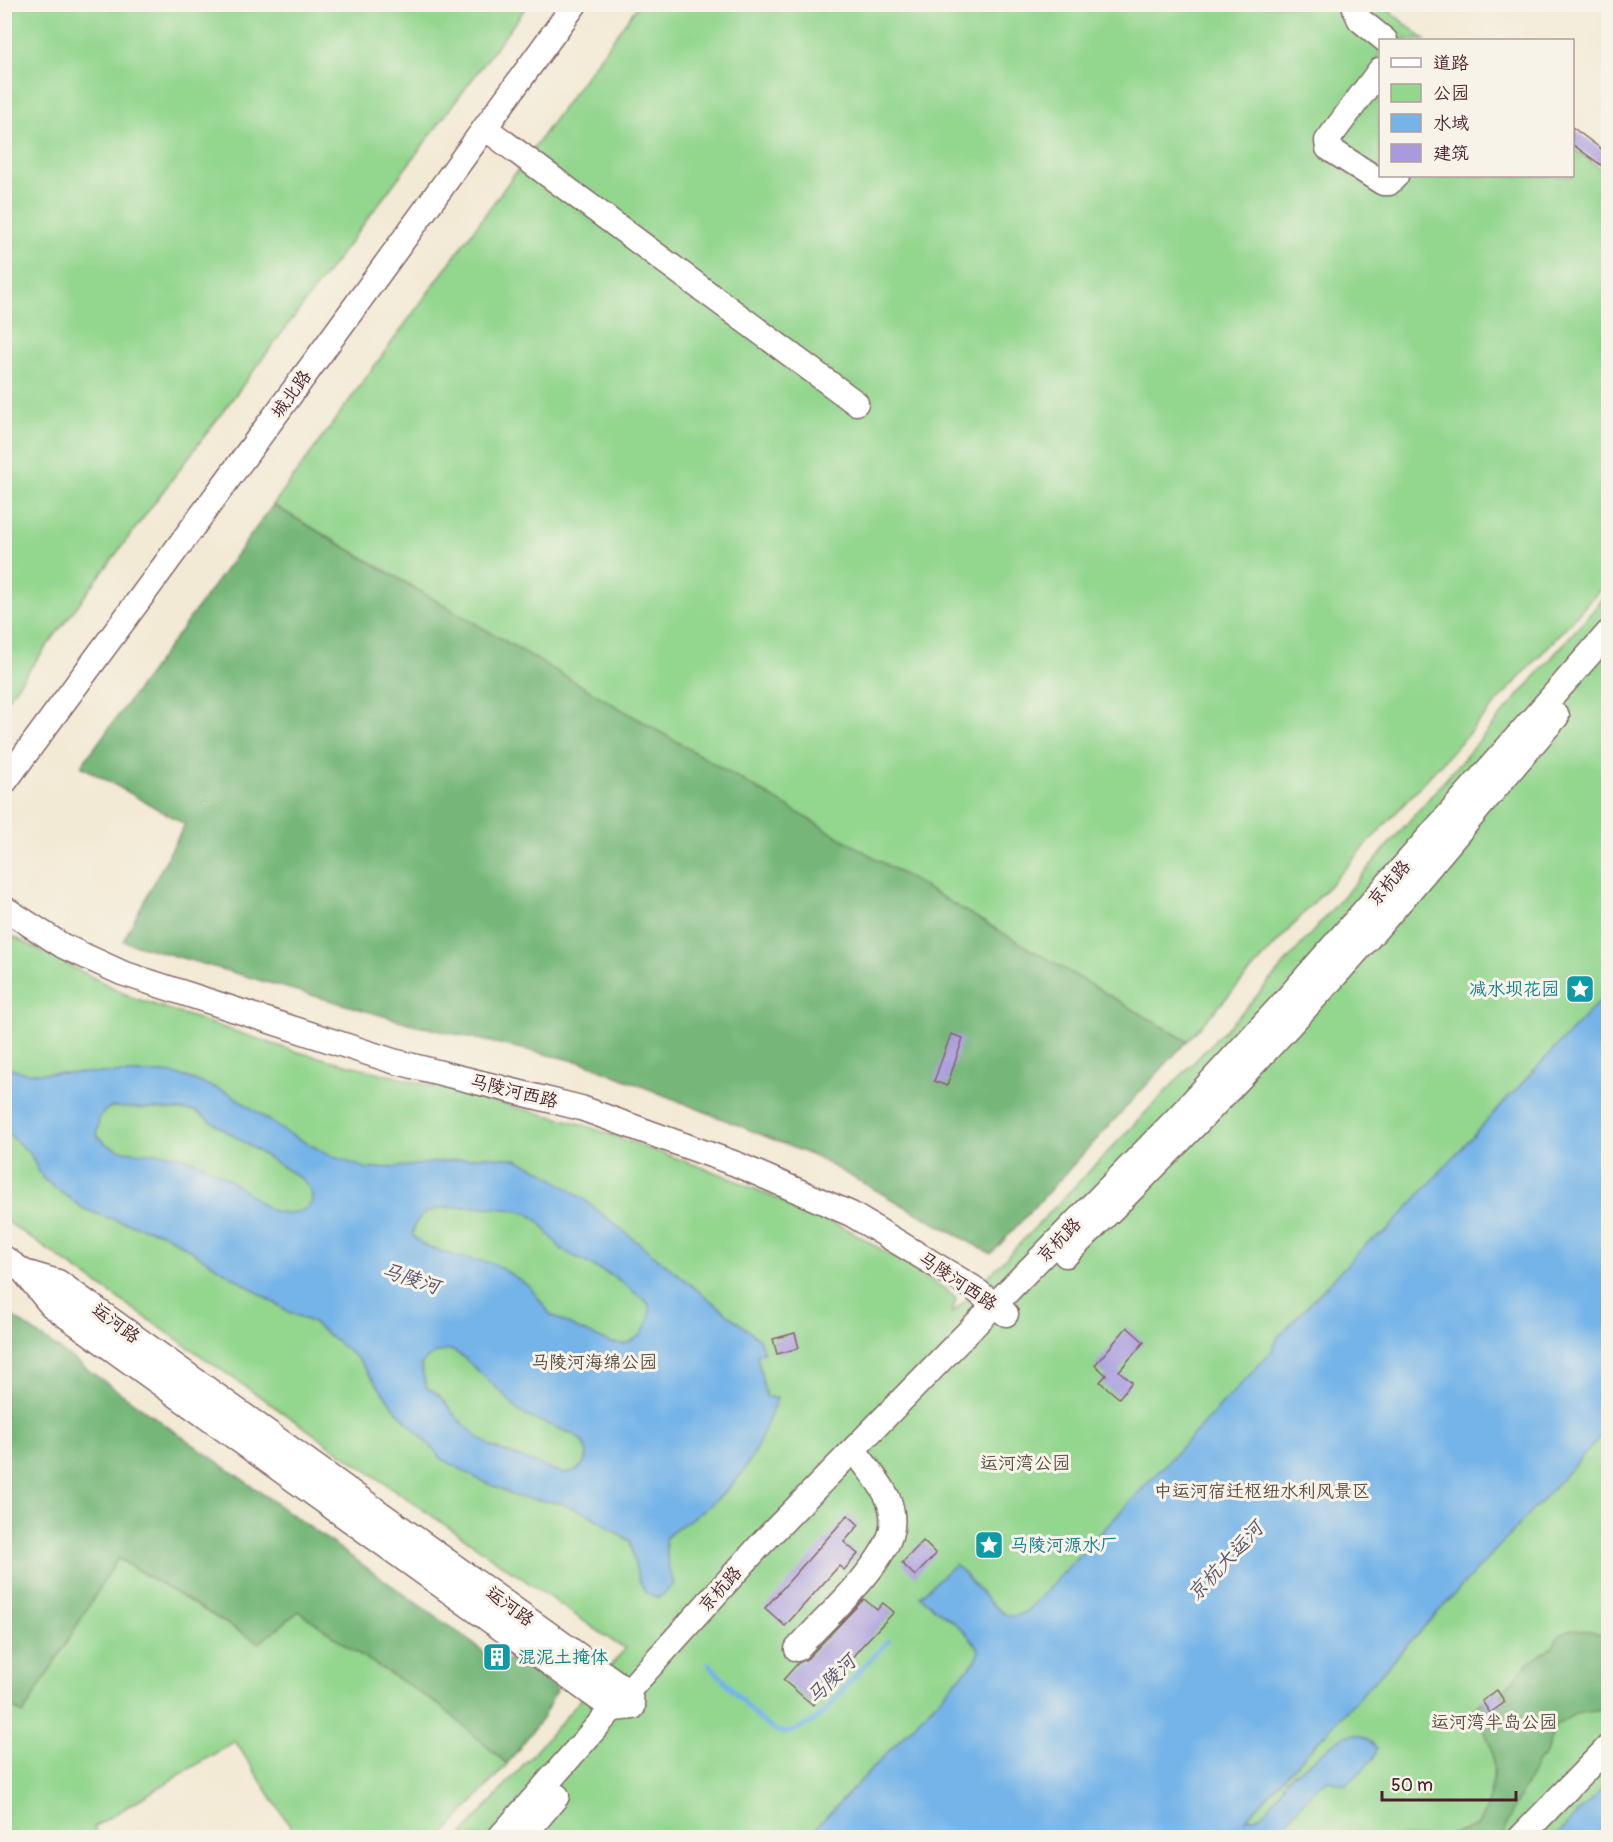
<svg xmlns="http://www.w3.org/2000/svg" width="1613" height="1842" viewBox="0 0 1613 1842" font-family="Pangolin,'LXGW WenKai TC',sans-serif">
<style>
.green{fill:#93d68e;stroke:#6e7a5c;stroke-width:1.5}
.forest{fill:#76b779;stroke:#606b52;stroke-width:1.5}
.water{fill:#74b4e8;stroke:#5f6a8a;stroke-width:1.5;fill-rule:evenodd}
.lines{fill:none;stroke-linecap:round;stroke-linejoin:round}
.stream{stroke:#74b4e8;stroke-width:5}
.building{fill:#a89bdd}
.minor-casing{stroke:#856666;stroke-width:27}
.minor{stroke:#fff;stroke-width:24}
.labels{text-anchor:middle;stroke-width:6;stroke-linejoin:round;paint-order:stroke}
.street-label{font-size:18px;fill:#4a1f2b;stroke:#f7f3e8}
.culture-label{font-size:18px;fill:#0d838f;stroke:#f7f3e8;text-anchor:start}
.park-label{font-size:18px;fill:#5c4d44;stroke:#f7f3e8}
.water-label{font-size:20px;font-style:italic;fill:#59536d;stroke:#f7f3e8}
</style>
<rect width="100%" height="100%" fill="#f7f3e8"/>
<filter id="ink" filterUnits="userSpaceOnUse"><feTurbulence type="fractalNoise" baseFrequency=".0167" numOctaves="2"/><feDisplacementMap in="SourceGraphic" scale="12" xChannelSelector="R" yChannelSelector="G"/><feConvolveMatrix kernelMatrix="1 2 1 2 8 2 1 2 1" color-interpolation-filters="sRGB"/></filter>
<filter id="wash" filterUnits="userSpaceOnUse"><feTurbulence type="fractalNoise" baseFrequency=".008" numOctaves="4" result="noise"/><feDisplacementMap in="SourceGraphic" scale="24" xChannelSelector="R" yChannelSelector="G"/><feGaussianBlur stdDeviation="1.35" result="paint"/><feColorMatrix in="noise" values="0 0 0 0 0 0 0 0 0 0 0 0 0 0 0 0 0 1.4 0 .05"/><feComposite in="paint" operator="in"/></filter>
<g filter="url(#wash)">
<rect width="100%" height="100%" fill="#f3ead5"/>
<!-- green -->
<g class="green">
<polygon points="5,4 528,5 5,702 4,5"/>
<polygon points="638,5 1382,5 1425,40 1380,40 1380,176 1572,176 1573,148 1608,174 1608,581 1187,1041 273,505"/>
<polygon points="1608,593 1608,1837 460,1837 626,1648 617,1644 5,1220 4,932 131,997 294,1051 578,1123 723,1175 851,1231 947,1290 956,1299 952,1314 1247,1007"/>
<polygon points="117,1558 259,1643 299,1611 348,1647 442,1707 507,1764 442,1837 297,1837 235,1741 94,1827 99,1837 5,1837 4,1702 23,1714"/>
</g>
<!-- forest -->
<g class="forest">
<polygon points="273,505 1187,1041 991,1254 816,1157 585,1063 419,1026 123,941 185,824 81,766"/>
<polygon points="5,1311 463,1636 485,1653 488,1664 509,1660 512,1655 557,1689 543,1717 507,1764 442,1707 348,1647 299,1611 259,1643 118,1558 23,1714 5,1702"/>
<path d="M1573 1629 1583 1630 1608 1637V1709L1575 1714 1555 1726 1545 1756 1537 1763 1505 1826 1504 1837 1436 1838 1477 1827C1489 1804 1498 1776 1491 1749 1488 1735 1480 1722 1474 1709L1482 1701 1490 1713 1505 1702 1500 1695 1527 1664 1553 1646 1561 1634Z"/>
</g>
<!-- water -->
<g class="water">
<path d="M1608 992V1429L1243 1822 1248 1818C1266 1821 1278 1793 1286 1781 1292 1773 1305 1766 1312 1761 1334 1744 1354 1717 1377 1749 1374 1763 1355 1777 1344 1785L1329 1780C1315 1783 1284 1824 1280 1837H807L976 1660 979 1650C966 1627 940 1614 920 1596L955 1564C970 1577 991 1611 1011 1616 1017 1617 1023 1613 1028 1610L1272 1351 1278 1337 1368 1242 1385 1233 1477 1131Z"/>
<path d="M5 1066 25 1073H167L186 1077 229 1093 286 1132 329 1155 368 1169 408 1166 486 1156 516 1159 540 1170 582 1198 759 1339 764 1352 757 1355 766 1397 777 1398C769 1421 755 1454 742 1473 733 1486 720 1496 709 1506 695 1518 678 1525 665 1539L669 1570 674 1584 659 1598 646 1593 638 1578 630 1541 590 1515 560 1503 518 1497 478 1479 442 1459 396 1410 358 1359 313 1323 289 1312 164 1234 102 1216 84 1209 43 1179 30 1154 5 1131ZM112 1107 195 1111 303 1180C329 1209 294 1218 270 1210 240 1188 212 1162 174 1155 148 1150 116 1159 97 1135 98 1121 98 1112 112 1107ZM486 1207 515 1210 529 1214 539 1222 562 1250 616 1278 648 1303 650 1312 649 1320 641 1335 626 1344 611 1343 580 1330 551 1315 529 1286 506 1271 492 1263 459 1257 423 1245 413 1236C414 1200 459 1208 486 1207ZM451 1350 462 1356 506 1397 517 1410 526 1416 573 1434 584 1443 587 1454 584 1463 577 1470 564 1474 492 1447 479 1438 458 1419 439 1395 426 1387 421 1365C430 1354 437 1352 451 1350Z"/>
<polygon points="1608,1782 1608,1837 1555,1837"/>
</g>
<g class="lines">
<!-- stream -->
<polyline class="stream" points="709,1664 759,1719 777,1731 787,1733 809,1724 826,1711 847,1685 888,1641"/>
</g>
<g id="blocks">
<!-- building -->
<g class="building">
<polygon points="1572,127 1608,154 1608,170 1572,144"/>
<polygon points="951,1034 963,1038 947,1086 934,1081"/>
<polygon points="1127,1327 1144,1342 1119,1371 1132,1382 1119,1398 1100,1382 1106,1375 1095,1365"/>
<polygon points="795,1333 799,1348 777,1354 773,1339"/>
<polygon points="848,1515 859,1525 844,1542 858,1554 844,1570 839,1566 785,1626 765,1608"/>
<polygon points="923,1541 936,1554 915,1576 902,1563"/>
<polygon points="864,1599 877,1610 883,1603 894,1612 860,1648 813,1705 783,1680 798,1663 807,1659"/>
<polygon points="1497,1690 1505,1702 1490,1713 1482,1701"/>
</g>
</g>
</g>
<g filter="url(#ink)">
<use href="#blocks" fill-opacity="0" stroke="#856666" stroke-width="1.5"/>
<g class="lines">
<!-- minor casing -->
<g class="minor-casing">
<g id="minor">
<polyline points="1357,4 1355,9 1360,20 1385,40"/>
<polyline points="1380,70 1327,141 1328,148 1383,183 1389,183 1396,176"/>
<polyline points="485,128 856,403"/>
<polyline points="4,783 316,360 575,4"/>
<polyline points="4,908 63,946 122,973 393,1061 581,1108 736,1164 851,1214 972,1287 1006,1314"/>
<path d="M1066 1255C1164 1159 1260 1060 1351 958 1422 879 1488 795 1557 716"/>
<polyline points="4,1258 24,1272 51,1305 613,1709 633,1707 628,1691 58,1282 24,1272"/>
<path d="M797 1649C823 1620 878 1571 890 1536 893 1527 893 1517 891 1508 887 1490 871 1473 860 1458"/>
<polyline points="499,1838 628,1691 763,1542 1180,1115 1284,1002 1608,633"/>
<polyline points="522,1838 557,1796"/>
<polyline points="1520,1838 1608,1747"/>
</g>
</g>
<!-- minor -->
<use href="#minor" class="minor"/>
</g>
</g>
<!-- icons -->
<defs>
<g id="sight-square" transform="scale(1.5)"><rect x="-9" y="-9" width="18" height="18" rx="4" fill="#0f9aa8" stroke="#f7f3e8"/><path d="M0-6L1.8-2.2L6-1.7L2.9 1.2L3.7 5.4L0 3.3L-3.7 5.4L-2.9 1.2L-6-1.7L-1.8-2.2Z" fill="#fff"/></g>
<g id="building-square" transform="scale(1.5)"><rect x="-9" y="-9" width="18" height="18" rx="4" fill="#0f9aa8" stroke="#f7f3e8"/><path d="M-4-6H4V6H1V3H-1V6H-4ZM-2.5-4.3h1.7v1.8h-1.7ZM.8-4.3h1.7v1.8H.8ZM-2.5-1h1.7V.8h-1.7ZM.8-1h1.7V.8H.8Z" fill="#fff"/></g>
</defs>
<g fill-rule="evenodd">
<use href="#sight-square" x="1580" y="989"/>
<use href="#sight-square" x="989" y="1545"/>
<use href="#building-square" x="497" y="1657"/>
</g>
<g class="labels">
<!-- street labels -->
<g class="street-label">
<text transform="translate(291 394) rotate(-54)" y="6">城北路</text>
<text transform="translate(1389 883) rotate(-49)" y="6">京杭路</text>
<text transform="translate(514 1091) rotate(14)" y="6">马陵河西路</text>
<text transform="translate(1059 1240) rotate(-46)" y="6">京杭路</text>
<text transform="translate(958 1281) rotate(34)" y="6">马陵河西路</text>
<text transform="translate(116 1323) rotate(36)" y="6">运河路</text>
<text transform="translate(720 1589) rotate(-48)" y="6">京杭路</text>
<text transform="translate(510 1606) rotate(36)" y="6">运河路</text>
</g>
<!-- culture labels -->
<g class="culture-label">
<text x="1559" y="995" text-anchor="end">减水坝花园</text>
<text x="1010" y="1551">马陵河源水厂</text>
<text x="518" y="1663">混泥土掩体</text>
</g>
<!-- park labels -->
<g class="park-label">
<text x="594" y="1368">马陵河海绵公园</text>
<text x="1025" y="1469">运河湾公园</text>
<text x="1262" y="1497">中运河宿迁枢纽水利风景区</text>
<text x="1494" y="1728">运河湾半岛公园</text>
</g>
<!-- water labels -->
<g class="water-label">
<text transform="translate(411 1278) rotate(18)" y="7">马陵河</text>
<text transform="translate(1225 1561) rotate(-47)" y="7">京杭大运河</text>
<text transform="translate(831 1679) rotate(-45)" y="7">马陵河</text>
</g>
</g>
<!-- margin -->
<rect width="1613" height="1842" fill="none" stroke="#f7f3e8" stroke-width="24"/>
<!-- legend -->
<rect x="1379" y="39" width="195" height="138" fill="#f7f3e8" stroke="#b29e9c" stroke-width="1.5"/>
<rect x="1391" y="58" width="30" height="9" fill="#ffffff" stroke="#b29e9c" stroke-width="1.5"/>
<text x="1433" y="69" font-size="18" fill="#4a1f2b">道路</text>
<rect x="1391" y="84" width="30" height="18" fill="#93d68e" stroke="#b29e9c" stroke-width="1.5"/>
<text x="1433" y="99" font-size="18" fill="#4a1f2b">公园</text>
<rect x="1391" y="114" width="30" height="18" fill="#74b4e8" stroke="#b29e9c" stroke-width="1.5"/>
<text x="1433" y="129" font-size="18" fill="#4a1f2b">水域</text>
<rect x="1391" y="144" width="30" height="18" fill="#a89bdd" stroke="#b29e9c" stroke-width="1.5"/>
<text x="1433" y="159" font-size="18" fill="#4a1f2b">建筑</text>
<!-- scale -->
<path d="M1382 1791v9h134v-9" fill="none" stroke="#4a1f2b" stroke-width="3"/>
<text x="1391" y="1791" font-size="18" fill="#4a1f2b" stroke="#f7f3e8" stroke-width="4.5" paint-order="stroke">50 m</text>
</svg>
